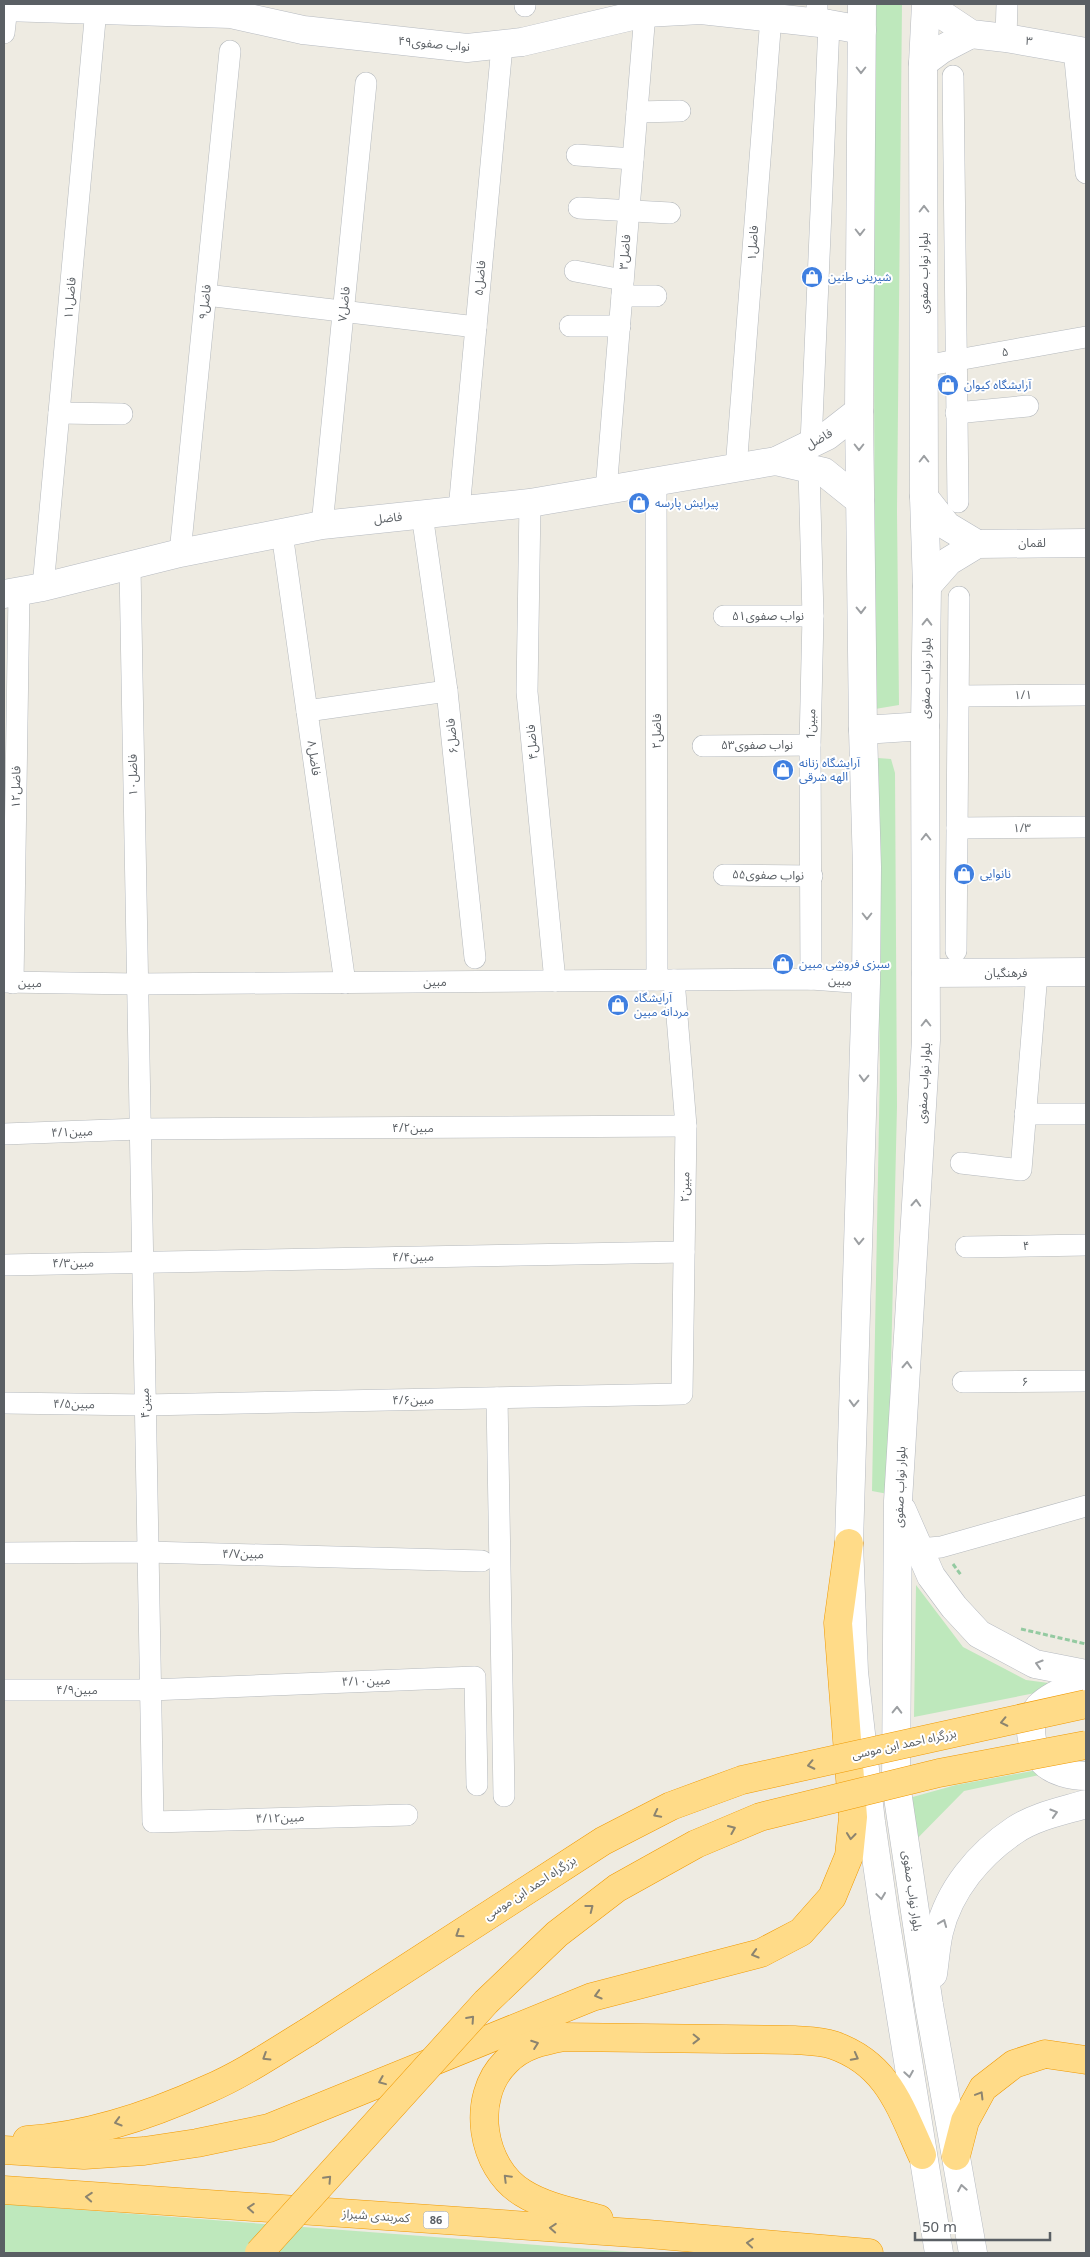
<svg xmlns="http://www.w3.org/2000/svg" width="1090" height="2257" viewBox="0 0 1090 2257" font-family="'Noto Sans','Noto Sans Arabic',sans-serif">
<style>
.green{fill:#bee8bc}
.lines{fill:none;stroke-linecap:round;stroke-linejoin:round}
.street-casing{stroke:#b5b9bd;stroke-width:22}
.secondary-casing{stroke:#b6bac0;stroke-width:29}
.highway-casing{stroke:#f09900;stroke-width:29}
.path{stroke:#94caa1;stroke-width:3;stroke-dasharray:5 2.5;stroke-linecap:butt}
.street{stroke:#fff;stroke-width:21}
.secondary{stroke:#fff;stroke-width:28}
.highway{stroke:#ffdb88;stroke-width:28}
.highway-bridge-casing{stroke:#f09900;stroke-width:29;stroke-linecap:butt}
.highway-bridge{stroke:#ffdb88;stroke-width:28}
.oneway{stroke:#9c9fa2}
.oneway2{stroke:#8c846f}
.labels{text-anchor:middle;stroke-width:4;stroke-linejoin:round;paint-order:stroke}
.shield{fill:#fff;stroke:#8c8f92;stroke-width:1}
.shield-label{font-size:11px;font-weight:bold;fill:#5a5f64}
.street-label{font-size:12px;fill:#5a5f64;stroke:#fff}
.shop-label{font-size:12px;fill:#366cbe;stroke:#fff;text-anchor:start}
</style>
<rect width="100%" height="100%" fill="#eeebe2"/>
<!-- green -->
<g class="green">
<polygon points="873,4 902,4 897,512 899,705 875,709"/>
<polygon points="878,758 891,759 895,773 897,1106 888,1494 872,1491 880,1068 875,778"/>
<polygon points="916,1585 963,1647 1026,1680 1071,1686 914,1717"/>
<polygon points="1086,1761 1086,1765 964,1791 905,1851 909,1798 956,1785"/>
<polygon points="4,2204 642,2253 4,2253"/>
</g>
<g class="lines">
<!-- street casing -->
<g class="street-casing">
<g id="street">
<polyline points="817,4 817,22"/>
<polyline points="525,6 525,4"/>
<polyline points="4,33 7,7"/>
<polyline points="1006,38 1007,4"/>
<polyline points="1074,49 1086,173"/>
<polyline points="953,76 958,502"/>
<polyline points="637,112 680,111"/>
<polyline points="577,155 633,159"/>
<polyline points="579,208 670,213"/>
<polyline points="575,271 623,280"/>
<polyline points="206,295 476,327"/>
<polyline points="622,296 656,296"/>
<polyline points="570,326 620,326"/>
<polyline points="924,366 1086,337"/>
<polyline points="59,413 122,414"/>
<polyline points="956,413 1028,406"/>
<polyline points="811,444 829,24"/>
<polyline points="736,469 771,17"/>
<polyline points="809,469 813,616 810,745 811,979"/>
<polyline points="656,482 657,980"/>
<polyline points="606,491 645,13"/>
<polyline points="530,503 527,692 555,981"/>
<polyline points="459,510 502,46"/>
<polyline points="422,514 447,691 475,958"/>
<polyline points="322,525 366,83"/>
<polyline points="282,533 345,983"/>
<polyline points="180,553 230,51"/>
<polyline points="130,567 153,1822 407,1815"/>
<polyline points="43,587 96,9"/>
<polyline points="724,616 813,616"/>
<polyline points="959,696 1086,695"/>
<polyline points="307,711 447,691"/>
<polyline points="703,746 810,745"/>
<polyline points="957,828 1086,827"/>
<polyline points="724,875 812,876"/>
<polyline points="956,951 959,597"/>
<polyline points="4,982 137,984 811,979 866,983"/>
<polyline points="13,983 19,592"/>
<polyline points="1025,1114 1086,1114"/>
<polyline points="4,1134 140,1129 686,1126"/>
<polyline points="961,1163 1021,1170 1037,973"/>
<polyline points="966,1247 1086,1245"/>
<polyline points="4,1265 684,1252"/>
<polyline points="963,1382 1086,1381"/>
<polyline points="497,1398 504,1796"/>
<polyline points="4,1403 145,1405 682,1394 686,1126 674,980"/>
<polyline points="919,1549 941,1547 1086,1506"/>
<polyline points="4,1553 148,1552 482,1561"/>
<polyline points="4,1690 150,1690 475,1677 477,1785"/>
</g>
</g>
<!-- secondary casing -->
<g class="secondary-casing">
<g id="secondary">
<polyline points="862,4 859,411 863,730 867,867 866,983 849,1543 854,1672 871,1822 884,1912 939,2253"/>
<polyline points="926,4 923,63 924,497 927,586 925,726 926,1040 898,1501 896,1784 929,2005 973,2253"/>
<polyline points="931,4 941,14 971,34 1006,38 1086,52"/>
<polyline points="4,7 231,14 303,30 467,48 522,42 645,13 701,10 829,24 862,30"/>
<polyline points="923,63 942,49 971,34"/>
<polyline points="776,461 824,472 860,501"/>
<polyline points="924,497 947,526 977,544"/>
<polyline points="927,586 949,561 977,544 1086,543"/>
<polyline points="4,594 43,587 180,553 322,525 530,503 776,461 827,436 859,411"/>
<polyline points="863,730 925,726"/>
<polyline points="926,973 1086,972"/>
<polyline points="902,1510 931,1576 954,1607 979,1634 1035,1664 1086,1674"/>
<path d="M1086 1680C1071 1688 1051 1695 1039 1707 1026 1722 1030 1748 1043 1761 1053 1772 1072 1776 1086 1776"/>
<path d="M933 1974C935 1960 936 1945 939 1932 949 1890 979 1854 1015 1830 1036 1816 1063 1811 1086 1804"/>
</g>
</g>
<!-- highway casing -->
<g class="highway-casing">
<g id="highway">
<path d="M27 2140C88 2136 153 2114 208 2089 243 2074 275 2052 308 2032"/>
<polyline points="4,2150 84,2155 144,2151 197,2143 269,2128 592,1997 761,1953 801,1932 832,1897 849,1856 853,1817 838,1623 849,1543"/>
<polyline points="956,2156 965,2121 983,2088 1014,2064 1045,2054 1086,2060"/>
<polyline points="4,2190 648,2234 869,2253"/>
<path d="M599 2219C574 2212 545 2207 523 2193 481 2168 470 2097 506 2062 522 2045 543 2041 564 2037L794 2040C807 2041 821 2041 833 2045 888 2064 900 2107 922 2155"/>
</g>
</g>
<!-- path -->
<g class="path">
<polyline points="953,1564 961,1575"/>
<polyline points="1021,1629 1086,1644"/>
</g>
<!-- street -->
<use href="#street" class="street"/>
<!-- secondary -->
<use href="#secondary" class="secondary"/>
<!-- highway -->
<use href="#highway" class="highway"/>
<!-- highway-bridge casing -->
<g class="highway-bridge-casing">
<g id="highway-bridge">
<polyline points="308,2032 603,1841 671,1806 742,1780 1086,1704"/>
<polyline points="259,2253 486,2002 557,1934 617,1888 696,1844 760,1817 939,1773 1086,1745"/>
</g>
</g>
<!-- highway-bridge -->
<use href="#highway-bridge" class="highway-bridge"/>
</g>
<!-- one-way arrows -->
<defs><path id="oneway-chevron" d="M-2-3.5L2.5 0L-2 3.5" fill="none" stroke-width="1.6" stroke-linecap="round" stroke-linejoin="round" transform="scale(1.25)"/></defs>
<g class="oneway">
<use href="#oneway-chevron" transform="translate(861 70) rotate(90)"/>
<use href="#oneway-chevron" transform="translate(924 209) rotate(-90)"/>
<use href="#oneway-chevron" transform="translate(860 232) rotate(90)"/>
<use href="#oneway-chevron" transform="translate(859 447) rotate(90)"/>
<use href="#oneway-chevron" transform="translate(924 459) rotate(-90)"/>
<use href="#oneway-chevron" transform="translate(861 610) rotate(89)"/>
<use href="#oneway-chevron" transform="translate(927 622) rotate(-89)"/>
<use href="#oneway-chevron" transform="translate(926 837) rotate(-90)"/>
<use href="#oneway-chevron" transform="translate(867 916) rotate(90)"/>
<use href="#oneway-chevron" transform="translate(926 1023) rotate(-90)"/>
<use href="#oneway-chevron" transform="translate(864 1078) rotate(92)"/>
<use href="#oneway-chevron" transform="translate(916 1203) rotate(-87)"/>
<use href="#oneway-chevron" transform="translate(859 1241) rotate(92)"/>
<use href="#oneway-chevron" transform="translate(907 1365) rotate(-87)"/>
<use href="#oneway-chevron" transform="translate(854 1403) rotate(92)"/>
<use href="#oneway-chevron" transform="translate(1039 1664) rotate(-163)"/>
<use href="#oneway-chevron" transform="translate(897 1710) rotate(-89)"/>
<use href="#oneway-chevron" transform="translate(1054 1813) rotate(-17)"/>
<use href="#oneway-chevron" transform="translate(881 1896) rotate(82)"/>
<use href="#oneway-chevron" transform="translate(943 1923) rotate(-68)"/>
<use href="#oneway-chevron" transform="translate(909 2074) rotate(81)"/>
<use href="#oneway-chevron" transform="translate(962 2188) rotate(-100)"/>
</g>
<g class="oneway2">
<use href="#oneway-chevron" transform="translate(1004 1722) rotate(168)"/>
<use href="#oneway-chevron" transform="translate(811 1765) rotate(168)"/>
<use href="#oneway-chevron" transform="translate(657 1814) rotate(153)"/>
<use href="#oneway-chevron" transform="translate(732 1829) rotate(-23)"/>
<use href="#oneway-chevron" transform="translate(851 1836) rotate(96)"/>
<use href="#oneway-chevron" transform="translate(590 1908) rotate(-38)"/>
<use href="#oneway-chevron" transform="translate(459 1934) rotate(147)"/>
<use href="#oneway-chevron" transform="translate(755 1954) rotate(164)"/>
<use href="#oneway-chevron" transform="translate(598 1995) rotate(164)"/>
<use href="#oneway-chevron" transform="translate(471 2019) rotate(-48)"/>
<use href="#oneway-chevron" transform="translate(696 2039) rotate(1)"/>
<use href="#oneway-chevron" transform="translate(535 2044) rotate(-20)"/>
<use href="#oneway-chevron" transform="translate(266 2057) rotate(148)"/>
<use href="#oneway-chevron" transform="translate(855 2057) rotate(28)"/>
<use href="#oneway-chevron" transform="translate(382 2081) rotate(158)"/>
<use href="#oneway-chevron" transform="translate(980 2095) rotate(-59)"/>
<use href="#oneway-chevron" transform="translate(118 2122) rotate(164)"/>
<use href="#oneway-chevron" transform="translate(507 2178) rotate(-135)"/>
<use href="#oneway-chevron" transform="translate(328 2179) rotate(-47)"/>
<use href="#oneway-chevron" transform="translate(89 2197) rotate(-176)"/>
<use href="#oneway-chevron" transform="translate(251 2208) rotate(-176)"/>
<use href="#oneway-chevron" transform="translate(553 2228) rotate(-176)"/>
<use href="#oneway-chevron" transform="translate(750 2243) rotate(-175)"/>
</g>
<!-- icons -->
<defs>
<g id="shop-disc" transform="scale(1.125)"><circle r="9.5" fill="#3f7fe0" stroke="#fff"/><path d="M-5-2.5h2.3a2.7 3.5 0 0 1 5.4 0H5L5.5 6h-11ZM-1.5-2.5h3a1.5 2.3 0 0 0-3 0Z" fill="#fff"/></g>
</defs>
<g fill-rule="evenodd">
<use href="#shop-disc" x="812" y="277"/>
<use href="#shop-disc" x="948" y="385"/>
<use href="#shop-disc" x="639" y="503"/>
<use href="#shop-disc" x="783" y="770"/>
<use href="#shop-disc" x="964" y="874"/>
<use href="#shop-disc" x="783" y="964"/>
<use href="#shop-disc" x="618" y="1005"/>
</g>
<g class="labels">
<!-- shield labels -->
<rect class="shield" x="423.5" y="2211.5" width="25" height="17" rx="4"/>
<g class="shield-label">
<text x="436" y="2224">86</text>
</g>
<!-- street labels -->
<g class="street-label">
<text transform="translate(1029 41) rotate(9)" y="4">۳</text>
<text transform="translate(434 44) rotate(5)" y="4">۴۹نواب صفوی</text>
<text transform="translate(753 243) rotate(-86)" y="4">۱فاضل</text>
<text transform="translate(625 252) rotate(-85)" y="4">۳فاضل</text>
<text transform="translate(924 273) rotate(-90)" y="4">بلوار نواب صفوی</text>
<text transform="translate(480 278) rotate(-85)" y="4">۵فاضل</text>
<text transform="translate(70 298) rotate(-85)" y="4">۱۱فاضل</text>
<text transform="translate(205 302) rotate(-84)" y="4">۹فاضل</text>
<text transform="translate(344 304) rotate(-84)" y="4">۷فاضل</text>
<text transform="translate(1005 352) rotate(-10)" y="4">۵</text>
<text transform="translate(819 439) rotate(-30)" y="4">فاضل</text>
<text transform="translate(388 518) rotate(-6)" y="4">فاضل</text>
<text x="1032" y="547">لقمان</text>
<text x="768" y="620">۵۱نواب صفوی</text>
<text transform="translate(926 678) rotate(-89)" y="4">بلوار نواب صفوی</text>
<text transform="translate(1023 695) rotate(-1)" y="4">۱/۱</text>
<text transform="translate(811 724) rotate(-89)" y="4">1مبین</text>
<text transform="translate(657 731) rotate(-90)" y="4">۲فاضل</text>
<text transform="translate(452 736) rotate(-96)" y="4">۶فاضل</text>
<text transform="translate(532 742) rotate(-95)" y="4">۴فاضل</text>
<text x="757" y="749">۵۳نواب صفوی</text>
<text transform="translate(314 758) rotate(82)" y="4">۸فاضل</text>
<text transform="translate(133 775) rotate(-91)" y="4">۱۰فاضل</text>
<text transform="translate(16 787) rotate(-89)" y="4">۱۲فاضل</text>
<text transform="translate(1022 828) rotate(-1)" y="4">۱/۳</text>
<text transform="translate(768 875) rotate(1)" y="4">۵۵نواب صفوی</text>
<text x="1006" y="977">فرهنگیان</text>
<text transform="translate(840 981) rotate(4)" y="4">مبین</text>
<text transform="translate(435 982) rotate(-1)" y="4">مبین</text>
<text transform="translate(30 983) rotate(1)" y="4">مبین</text>
<text transform="translate(924 1083) rotate(-87)" y="4">بلوار نواب صفوی</text>
<text x="413" y="1132">۴/۲مبین</text>
<text transform="translate(72 1132) rotate(-2)" y="4">۴/۱مبین</text>
<text transform="translate(685 1187) rotate(-89)" y="4">۲مبین</text>
<text transform="translate(1026 1246) rotate(-1)" y="4">۴</text>
<text transform="translate(413 1257) rotate(-1)" y="4">۴/۴مبین</text>
<text transform="translate(73 1263) rotate(-1)" y="4">۴/۳مبین</text>
<text transform="translate(1025 1382) rotate(-1)" y="4">۶</text>
<text transform="translate(413 1400) rotate(-1)" y="4">۴/۶مبین</text>
<text transform="translate(145 1403) rotate(-91)" y="4">۴مبین</text>
<text transform="translate(74 1404) rotate(1)" y="4">۴/۵مبین</text>
<text transform="translate(900 1487) rotate(-88)" y="4">بلوار نواب صفوی</text>
<text transform="translate(243 1554) rotate(1)" y="4">۴/۷مبین</text>
<text transform="translate(366 1681) rotate(-2)" y="4">۴/۱۰مبین</text>
<text x="77" y="1694">۴/۹مبین</text>
<text transform="translate(904 1744) rotate(-12)" y="4">بزرگراه احمد ابن موسی</text>
<text transform="translate(280 1818) rotate(-2)" y="4">۴/۱۲مبین</text>
<text transform="translate(530 1888) rotate(-33)" y="4">بزرگراه احمد ابن موسی</text>
<text transform="translate(912 1891) rotate(82)" y="4">بلوار نواب صفوی</text>
<text transform="translate(376 2216) rotate(4)" y="4">کمربندی شیراز</text>
</g>
<!-- shop labels -->
<g class="shop-label">
<text x="828" y="281">شیرینی طنین</text>
<text x="964" y="389">آرایشگاه کیوان</text>
<text x="655" y="507">پیرایش پارسه</text>
<text x="799" y="767">آرایشگاه زنانه<tspan x="799" dy="14">الهه شرقی</tspan></text>
<text x="980" y="878">نانوایی</text>
<text x="799" y="968">سبزی فروشی مبین</text>
<text x="634" y="1002">آرایشگاه<tspan x="634" dy="14">مردانه مبین</tspan></text>
</g>
</g>
<!-- border -->
<rect width="1090" height="2257" fill="none" stroke="#5a5f64" stroke-width="10"/>
<!-- scale -->
<path d="M915 2232v8h135v-8" fill="none" stroke="#5a5f64" stroke-width="2.5"/>
<text x="922" y="2232" font-size="15" fill="#5a5f64" stroke="#ffffff" stroke-width="4" paint-order="stroke">50 m</text>
</svg>
